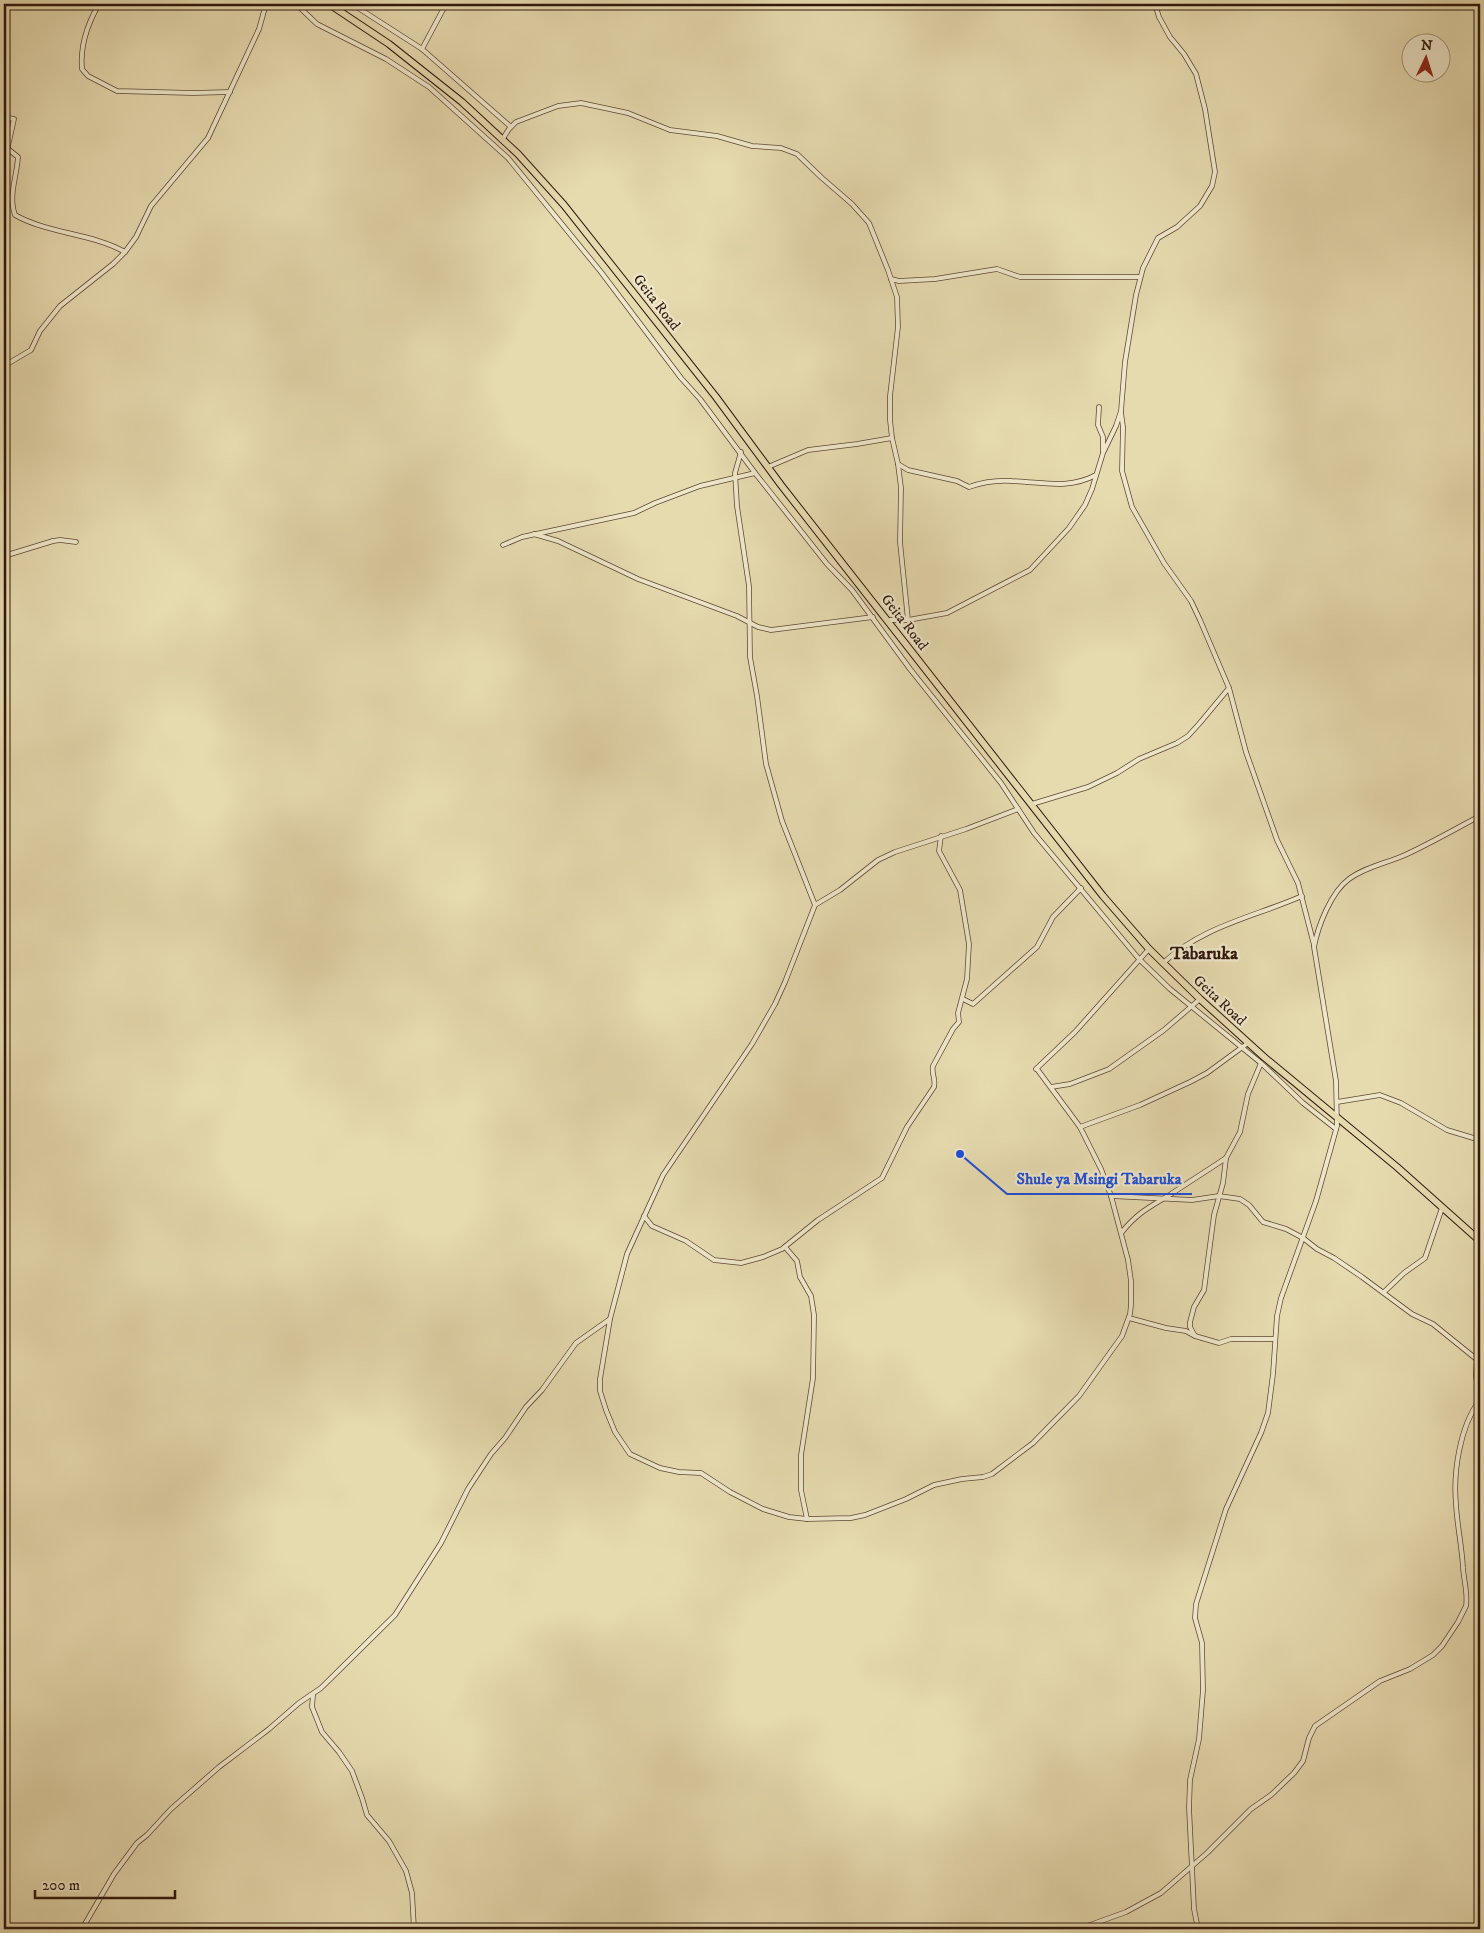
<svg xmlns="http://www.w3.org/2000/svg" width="1484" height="1933" viewBox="0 0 1484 1933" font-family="'IM FELL DW Pica',serif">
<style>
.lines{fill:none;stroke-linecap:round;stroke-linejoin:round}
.minor-casing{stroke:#5d4834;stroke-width:5.5}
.trunk-casing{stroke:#2f170b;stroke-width:8}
.minor{stroke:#efe7cb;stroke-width:4}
.trunk{stroke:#e6daaf;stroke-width:6}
.labels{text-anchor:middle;stroke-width:4.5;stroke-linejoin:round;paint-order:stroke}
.street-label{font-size:15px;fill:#2f170b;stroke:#efe7cb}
.quarter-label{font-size:18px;font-weight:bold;fill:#2f170b;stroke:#efe7cb}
.leader{fill:none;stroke:#1d4ed8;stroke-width:2}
.callout-dot{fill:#1d4ed8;stroke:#efe7cb;stroke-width:2}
.callout-label{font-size:16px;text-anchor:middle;font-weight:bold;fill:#1d4ed8;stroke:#efe7cb;stroke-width:4.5;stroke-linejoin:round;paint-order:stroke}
</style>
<rect width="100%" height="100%" fill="#e6daaf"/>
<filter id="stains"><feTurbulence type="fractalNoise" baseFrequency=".004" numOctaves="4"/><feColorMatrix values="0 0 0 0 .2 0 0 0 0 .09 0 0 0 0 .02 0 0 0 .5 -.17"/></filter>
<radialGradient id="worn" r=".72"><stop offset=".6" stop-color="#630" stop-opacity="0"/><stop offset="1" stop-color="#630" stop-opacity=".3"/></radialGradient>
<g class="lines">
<!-- minor casing -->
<g class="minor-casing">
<g id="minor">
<path d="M99 4C88 23 80 47 82 69L88 76 117 91 193 93 230 92"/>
<polyline points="296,4 317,24 386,59 429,87 508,158 601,272 681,378 700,399 755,473 827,564 852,590 910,669 1001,783 1034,833 1139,959 1170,989 1261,1063 1303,1103 1336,1129"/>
<polyline points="352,4 422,49 511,127"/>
<polyline points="422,49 446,4"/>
<path d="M4 117 14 119 8 146V149L18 157C17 176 8 196 15 215 49 234 91 233 125 252"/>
<polyline points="502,140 509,129 516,122 558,106 581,103 628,113 670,130 717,136 752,146 781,148 797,154 822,178 852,204 869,223 888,270 897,297 898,327 890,396 890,420 892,438 898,464 901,488 900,542 908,620"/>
<polyline points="891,279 899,281 935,279 997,269 1020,277 1140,277"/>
<polyline points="4,364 9,363 31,350 40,331 60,306 113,264 125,252 136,237 151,206 208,138 259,29 266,4"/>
<polyline points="1099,407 1098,425 1103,437 1103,451"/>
<polyline points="1121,413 1123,427 1122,471 1132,507 1164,563 1191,601 1200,620 1229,688 1246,752 1277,840 1298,883 1314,945"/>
<polyline points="741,452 735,473 737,506 749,586 750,657 757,696 766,764 782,821 815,905"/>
<path d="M898 464 908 470 957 481 969 487C983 482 997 480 1012 481 1043 482 1067 490 1096 475"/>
<polyline points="768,467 808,450 857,444 892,438"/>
<polyline points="534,534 558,541 638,579 737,616 758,627 771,630 873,617"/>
<polyline points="503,545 522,537 634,513 655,503 700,486 755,473"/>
<polyline points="4,556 53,541 60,540 76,542"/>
<polyline points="887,620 908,620 947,613 1030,570 1069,528 1085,505 1092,489 1103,453 1116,426 1121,411 1125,362 1136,295 1143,268 1158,238 1177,227 1200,206 1212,186 1215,172 1205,109 1196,74 1184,54 1170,37 1159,17 1155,4"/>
<polyline points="1032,804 1088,787 1117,773 1139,759 1177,743 1188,736 1199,724 1229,688"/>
<path d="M1163 963C1203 926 1254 917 1302 896"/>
<polyline points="963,999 973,1004 1037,947 1053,917 1081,888"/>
<polyline points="1036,1069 1075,1032 1149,949"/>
<polyline points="1051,1087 1070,1084 1109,1069 1164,1030 1200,999"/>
<polyline points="1337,1102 1380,1095 1401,1103 1447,1130 1480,1140"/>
<polyline points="1080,1127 1140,1105 1190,1082 1207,1073 1248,1043"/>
<polyline points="1111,1196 1192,1200 1219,1196 1240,1199 1249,1205 1263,1222 1286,1229 1303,1238 1317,1249 1334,1258 1362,1277 1412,1314 1433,1324 1480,1362"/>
<path d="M644 1216 652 1226 686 1241 714 1260 741 1263 763 1257 782 1249 818 1220 882 1178 907 1127 934 1087C936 1079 931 1073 933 1066L953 1029 959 1022 958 1013 967 979 969 944 960 890 939 851 941 836"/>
<path d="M1122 1232C1138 1212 1150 1207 1171 1194 1189 1182 1208 1170 1226 1158"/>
<polyline points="785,1247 797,1261 800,1277 811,1296 814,1315 813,1378 801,1455 801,1490 807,1519"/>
<polyline points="1384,1292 1404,1273 1425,1258 1442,1208"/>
<polyline points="1480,1305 1476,1375 1480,1408"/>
<polyline points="1129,1318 1166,1328 1186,1331 1195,1336 1219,1343 1231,1339 1275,1339"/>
<polyline points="610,1319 600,1379 600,1391 606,1410 615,1432 630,1454 660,1468 679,1472 701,1473 730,1492 763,1509 789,1517 807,1519 851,1518 865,1515 906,1499 934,1485 962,1479 983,1477 992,1474 1033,1443 1079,1396 1122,1336 1130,1314 1131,1305 1131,1281 1128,1260 1111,1196 1101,1169 1080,1127 1037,1069"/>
<polyline points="1195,1336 1190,1327 1190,1322 1194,1307 1204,1290 1214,1215 1223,1183 1226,1158 1240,1132 1248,1094 1261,1063"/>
<polyline points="313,1695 312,1707 322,1732 339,1752 352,1771 362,1798 367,1815 389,1841 406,1871 412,1893 414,1929"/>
<polyline points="82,1929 114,1874 137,1843 147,1835 171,1809 219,1767 269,1729 299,1703 321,1688 395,1615 441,1543 468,1489 491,1454 505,1438 526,1407 542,1390 576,1343 610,1319 627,1254 663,1175 752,1044 775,1004 785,982 815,905 840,890 878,860 895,852 966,829 1018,809"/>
<path d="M1079 1929 1126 1912 1161 1893 1207 1853 1251 1809 1271 1795 1294 1773 1303 1761 1309 1738 1315 1726 1380 1681 1410 1669 1433 1655 1442 1646 1458 1622 1466 1606C1468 1594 1464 1581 1463 1568 1462 1547 1457 1525 1456 1504 1453 1472 1460 1427 1479 1401"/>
<path d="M1198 1929 1194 1909 1189 1808 1190 1780 1199 1739 1203 1690 1202 1643 1195 1618 1196 1604 1226 1509 1261 1433 1268 1413 1273 1374 1277 1316 1281 1298 1316 1201 1337 1126 1336 1081 1314 947C1318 926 1331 892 1349 879 1365 867 1387 863 1405 855 1431 843 1455 829 1480 816"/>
</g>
</g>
<!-- trunk casing -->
<g class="trunk-casing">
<polyline id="trunk" points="329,4 389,44 462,102 518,154 564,205 716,397 781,485 1103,896 1149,949 1200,999 1264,1057 1397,1167 1480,1241"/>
</g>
<!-- minor -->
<use href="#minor" class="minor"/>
<!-- trunk -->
<use href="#trunk" class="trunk"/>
</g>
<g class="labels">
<!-- street labels -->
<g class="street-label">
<text transform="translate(657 302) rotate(52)" y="5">Geita Road</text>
<text transform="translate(905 622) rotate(52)" y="5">Geita Road</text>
<text transform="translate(1220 1000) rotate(43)" y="5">Geita Road</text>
</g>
<!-- quarter labels -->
<g class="quarter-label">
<text x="1204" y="959">Tabaruka</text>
</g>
</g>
<!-- callouts -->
<path class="leader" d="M960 1154L1007 1194H1192"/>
<circle class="callout-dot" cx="960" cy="1154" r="5"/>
<g class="callout-label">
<text x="1099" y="1184">Shule ya Msingi Tabaruka</text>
</g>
<!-- margin -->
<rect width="1484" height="1933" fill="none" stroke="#e6daaf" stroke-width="20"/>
<rect x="5" y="5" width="1474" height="1923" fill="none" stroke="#2f170b" stroke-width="2.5"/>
<rect x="10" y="10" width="1464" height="1913" fill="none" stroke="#2f170b"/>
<!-- north arrow -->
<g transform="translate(1426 58) rotate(4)"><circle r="24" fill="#efe7cb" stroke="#a2947e"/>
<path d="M0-4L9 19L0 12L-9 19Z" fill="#8f2418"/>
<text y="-8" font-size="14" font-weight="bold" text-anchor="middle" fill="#2f170b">N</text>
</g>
<!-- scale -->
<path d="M35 1890v8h140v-8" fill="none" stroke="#2f170b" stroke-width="2.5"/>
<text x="42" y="1890" font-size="15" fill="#2f170b" stroke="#efe7cb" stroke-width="4" paint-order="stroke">200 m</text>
<rect width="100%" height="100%" filter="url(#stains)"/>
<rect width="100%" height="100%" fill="url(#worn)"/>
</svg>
